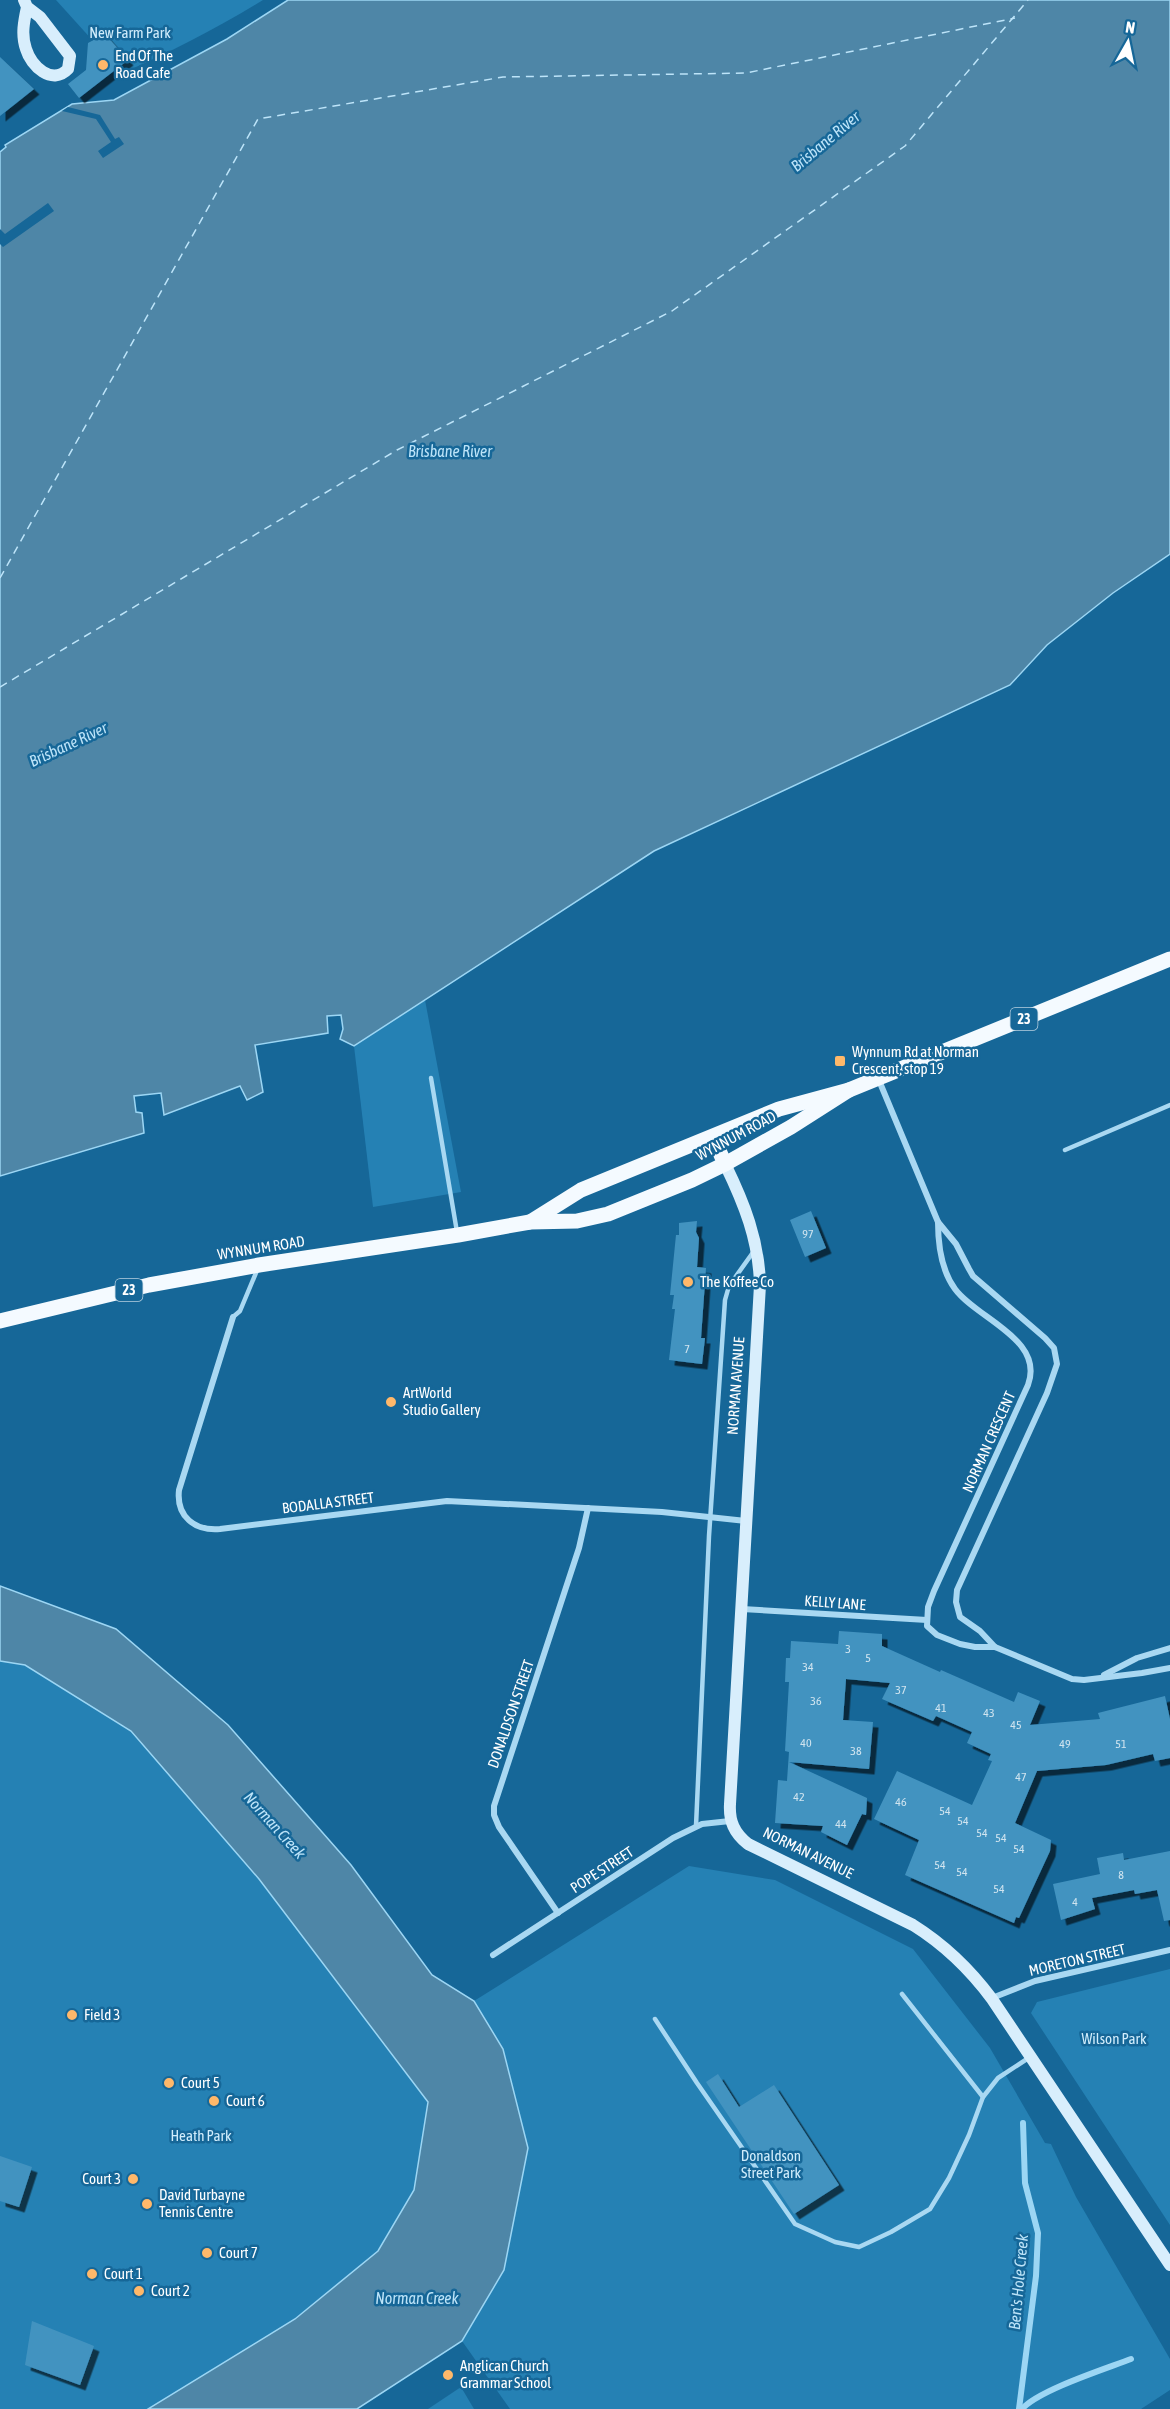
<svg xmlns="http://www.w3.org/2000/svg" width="1170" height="2409" viewBox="0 0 1170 2409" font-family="'Asap Condensed',sans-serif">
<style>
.green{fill:#2581b4}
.water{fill:#4e86a7;stroke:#9cd6f4;stroke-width:1.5}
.pier{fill:#166798}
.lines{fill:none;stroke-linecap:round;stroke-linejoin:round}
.stream{stroke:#9cd6f4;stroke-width:6}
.ferry{stroke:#bde4f9;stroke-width:1.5;stroke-dasharray:8 6;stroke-linecap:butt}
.building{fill:#4393c0;filter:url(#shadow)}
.lane{stroke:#a9d8f2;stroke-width:4.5}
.street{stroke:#a9d8f2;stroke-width:6}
.secondary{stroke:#d8eefc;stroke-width:12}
.primary{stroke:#f4faff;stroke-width:15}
.poi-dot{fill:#ffb86a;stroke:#166798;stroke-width:2}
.labels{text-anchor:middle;stroke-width:5;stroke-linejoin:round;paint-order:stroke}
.number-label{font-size:12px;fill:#d0e4ef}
.shield{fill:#166798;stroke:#b9d1e0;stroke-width:1.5}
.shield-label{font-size:14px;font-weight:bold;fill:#fff}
.park-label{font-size:15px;fill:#d1edfc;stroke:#166798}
.poi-label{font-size:15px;fill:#fff;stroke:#166798;text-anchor:start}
.street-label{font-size:15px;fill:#fff;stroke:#166798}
.water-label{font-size:16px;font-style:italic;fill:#bde4f9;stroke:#166798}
</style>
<defs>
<filter id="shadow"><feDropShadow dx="5.5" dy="5.5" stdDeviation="0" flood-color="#0009"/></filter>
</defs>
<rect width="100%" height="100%" fill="#166798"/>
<!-- green -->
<g class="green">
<path d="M56 0H263C217 28 171 52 122 73Z"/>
<polygon points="425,1000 461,1192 373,1207 354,1046"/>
<polygon points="0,1661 25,1665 131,1731 259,1879 428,2102 414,2190 378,2251 295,2319 148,2409 0,2409"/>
<polygon points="689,1866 775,1880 913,1949 990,2048 1045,2143 1051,2144 1076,2197 1170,2359 1170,2390 1141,2409 510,2409 462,2341 504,2270 503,2049 474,2001"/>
<polygon points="1170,1969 1170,2225 1031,2013 1037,2002"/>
<polygon points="461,2387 474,2409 428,2409"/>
</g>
<!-- water -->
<g class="water">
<polygon points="288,0 1170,0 1170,554 1113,593 1047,645 1010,685 654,851 354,1046 340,1039 343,1029 341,1015 327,1016 328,1033 255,1045 263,1092 247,1100 240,1086 164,1115 161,1093 134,1096 136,1112 142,1113 144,1133 0,1176 0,152 6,147 5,145 72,104 114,100 227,39"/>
<polygon points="0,1586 116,1629 228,1725 351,1865 432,1975 474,2001 503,2049 528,2148 504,2270 462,2341 357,2409 148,2409 295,2319 378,2251 414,2190 428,2102 259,1879 131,1731 25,1665 0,1661"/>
</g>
<!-- pier -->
<g class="pier">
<polygon points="68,107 100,115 115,139 119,137 124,144 103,158 98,151 111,142 96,119 62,111"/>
<polygon points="48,203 54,211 3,247 0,244 0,229 5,234"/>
</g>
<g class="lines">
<!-- stream -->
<g class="stream">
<polyline points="1019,2409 1036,2276 1038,2233 1025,2183 1023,2123"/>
<path d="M1022 2409C1039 2390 1105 2369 1131 2359"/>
</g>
<!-- ferry -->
<g class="ferry">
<polyline points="0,578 258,119 503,77 746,73 1015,18"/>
<polyline points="0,687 397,450 672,311 905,146 1028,0"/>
</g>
</g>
<!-- building -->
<g class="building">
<polygon points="105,34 128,60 79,98 68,84 86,70 88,43"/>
<polygon points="0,57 34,89 0,116"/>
<polygon points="811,1211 826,1248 805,1257 790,1220"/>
<polygon points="697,1221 696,1232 699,1238 697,1267 706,1268 701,1338 705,1338 702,1364 669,1360 675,1309 672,1309 674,1295 670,1295 676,1235 679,1235 679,1223"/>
<polygon points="839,1631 882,1634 882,1646 940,1672 941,1670 1014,1702 1018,1692 1040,1701 1030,1725 1100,1719 1098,1713 1165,1696 1170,1719 1170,1758 1155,1761 1153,1754 1106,1765 1037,1771 1015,1823 1051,1840 1050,1851 1019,1918 1016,1917 1014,1923 905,1875 919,1840 874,1819 897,1771 972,1805 992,1761 988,1760 991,1754 967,1743 972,1732 936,1716 933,1721 882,1699 890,1683 846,1679 843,1720 873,1722 869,1769 789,1762 867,1798 866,1815 862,1814 847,1845 821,1832 823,1826 775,1823 778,1780 787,1781 789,1752 785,1751 789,1682 785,1682 786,1658 790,1658 791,1641 838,1644"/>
<polygon points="1170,1851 1170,1920 1164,1921 1157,1890 1135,1894 1134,1890 1092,1898 1095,1909 1061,1920 1053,1884 1100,1874 1097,1858 1123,1853 1124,1860"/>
<polygon points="718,2074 739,2107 774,2085 839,2185 794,2214 706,2082"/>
<polygon points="0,2156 32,2167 19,2207 0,2201"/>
<polygon points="32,2321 94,2346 80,2385 25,2365"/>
</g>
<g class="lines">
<!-- lane -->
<g class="lane">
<polyline points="431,1078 457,1232"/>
<polyline points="1065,1150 1170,1105"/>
<polyline points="233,1317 240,1311 258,1268"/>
<polyline points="696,1826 709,1536 725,1300 729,1286 754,1251"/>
<polyline points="902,1994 983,2097"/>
<polyline points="655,2019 697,2083 795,2224 835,2242 859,2247 891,2232 930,2209 949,2178 969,2135 983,2097 998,2078 1030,2057"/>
</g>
<!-- street -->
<g class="street">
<polyline points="878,1078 938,1222 956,1244 969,1269 973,1276 1045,1338 1054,1348 1057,1364 1047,1393 957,1590 956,1602 960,1617 980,1631 995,1647"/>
<path d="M938 1222C938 1245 941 1270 955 1289 977 1319 1045 1339 1028 1385L934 1591 928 1607 927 1626 937 1635 960 1644 975 1647H995L1072 1679 1084 1680 1142 1673 1170 1668"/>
<path d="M233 1317 179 1490C176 1517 195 1531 220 1529L447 1501 662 1512 746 1521"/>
<polyline points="742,1609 927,1620"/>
<polyline points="1104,1675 1137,1658 1170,1648"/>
<polyline points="558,1913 499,1827 494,1815 494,1806 579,1548 588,1508"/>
<polyline points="493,1955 673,1838 702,1824 730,1821"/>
<polyline points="992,1998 1035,1981 1170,1950"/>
</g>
<!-- secondary -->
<g class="secondary">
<path d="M24 0 27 7 40 17 70 56 68 69C52 86 31 66 26 49 21 35 24 21 27 7"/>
<path d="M725 1164C744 1203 759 1240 760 1285L730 1804C729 1821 734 1833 748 1844L913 1925C945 1945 969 1968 992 1999L1170 2265"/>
</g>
<!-- primary -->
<g class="primary">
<polyline points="713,1137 725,1164"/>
<polyline points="530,1222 581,1190 779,1109 849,1090 1170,959"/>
<polyline points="0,1321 149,1285 259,1265 458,1235 530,1222 577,1221 608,1214 692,1180 725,1164 791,1127 849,1090"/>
</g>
</g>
<!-- markers -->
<g class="poi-dot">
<circle cx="103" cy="65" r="6"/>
<rect x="834" y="1055" width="12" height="12" rx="3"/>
<circle cx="688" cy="1282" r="6"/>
<circle cx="391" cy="1402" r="6"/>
<circle cx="72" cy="2015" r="6"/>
<circle cx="169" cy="2083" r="6"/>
<circle cx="214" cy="2101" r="6"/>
<circle cx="133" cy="2179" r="6"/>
<circle cx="147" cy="2204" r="6"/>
<circle cx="207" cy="2253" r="6"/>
<circle cx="92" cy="2274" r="6"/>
<circle cx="139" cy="2291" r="6"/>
<circle cx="448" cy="2375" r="6"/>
</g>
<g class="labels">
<!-- number labels -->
<g class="number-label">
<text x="808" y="1238">97</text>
<text x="687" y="1353">7</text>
<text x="848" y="1653">3</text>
<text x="868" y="1662">5</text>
<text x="808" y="1671">34</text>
<text x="901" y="1694">37</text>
<text x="816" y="1705">36</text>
<text x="941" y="1712">41</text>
<text x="989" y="1717">43</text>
<text x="1016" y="1729">45</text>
<text x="806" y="1747">40</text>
<text x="1065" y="1748">49</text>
<text x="1121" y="1748">51</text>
<text x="856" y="1755">38</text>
<text x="1021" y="1781">47</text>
<text x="799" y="1801">42</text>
<text x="901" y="1806">46</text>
<text x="945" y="1815">54</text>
<text x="963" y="1825">54</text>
<text x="841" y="1828">44</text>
<text x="982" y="1837">54</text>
<text x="1001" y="1842">54</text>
<text x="1019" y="1853">54</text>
<text x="940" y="1869">54</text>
<text x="962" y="1876">54</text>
<text x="1121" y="1879">8</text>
<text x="999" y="1893">54</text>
<text x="1075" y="1906">4</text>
</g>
<!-- shield labels -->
<g class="shield">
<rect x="1010.5" y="1008" width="27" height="22" rx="4.5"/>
<rect x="115.5" y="1279" width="27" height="22" rx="4.5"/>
</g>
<g class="shield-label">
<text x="1024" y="1024">23</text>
<text x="129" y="1295">23</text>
</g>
<!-- park labels -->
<g class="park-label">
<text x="130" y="38">New Farm Park</text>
<text x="1114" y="2044">Wilson Park</text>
<text x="201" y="2141">Heath Park</text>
<text x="771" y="2161">Donaldson<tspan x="771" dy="17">Street Park</tspan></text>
</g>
<!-- poi labels -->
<g class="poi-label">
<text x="115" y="61">End Of The<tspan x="115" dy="17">Road Cafe</tspan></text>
<text x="852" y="1057">Wynnum Rd at Norman<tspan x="852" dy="17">Crescent, stop 19</tspan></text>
<text x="700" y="1287">The Koffee Co</text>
<text x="403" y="1398">ArtWorld<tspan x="403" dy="17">Studio Gallery</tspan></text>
<text x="84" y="2020">Field 3</text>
<text x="181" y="2088">Court 5</text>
<text x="226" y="2106">Court 6</text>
<text x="121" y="2184" text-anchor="end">Court 3</text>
<text x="159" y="2200">David Turbayne<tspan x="159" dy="17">Tennis Centre</tspan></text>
<text x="219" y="2258">Court 7</text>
<text x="104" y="2279">Court 1</text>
<text x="151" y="2296">Court 2</text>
<text x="460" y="2371">Anglican Church<tspan x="460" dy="17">Grammar School</tspan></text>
</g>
<!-- street labels -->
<g class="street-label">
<text transform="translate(736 1136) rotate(-28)" y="5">WYNNUM ROAD</text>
<text transform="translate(261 1248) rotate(-9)" y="5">WYNNUM ROAD</text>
<text transform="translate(736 1386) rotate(-86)" y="5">NORMAN AVENUE</text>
<text transform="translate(989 1442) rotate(-66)" y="5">NORMAN CRESCENT</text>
<text transform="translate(328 1503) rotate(-7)" y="5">BODALLA STREET</text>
<text transform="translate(835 1603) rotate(4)" y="5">KELLY LANE</text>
<text transform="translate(511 1714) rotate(-71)" y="5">DONALDSON STREET</text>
<text transform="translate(808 1853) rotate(26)" y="5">NORMAN AVENUE</text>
<text transform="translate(602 1870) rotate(-33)" y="5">POPE STREET</text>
<text transform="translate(1077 1960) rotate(-13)" y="5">MORETON STREET</text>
</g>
<!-- water labels -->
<g class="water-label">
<text transform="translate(825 141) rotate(-40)" y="6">Brisbane River</text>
<text x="450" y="457">Brisbane River</text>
<text transform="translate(68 744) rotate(-25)" y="6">Brisbane River</text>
<text transform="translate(275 1825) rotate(48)" y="6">Norman Creek</text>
<text transform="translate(1018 2282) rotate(-85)" y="6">Ben's Hole Creek</text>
<text x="417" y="2304">Norman Creek</text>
</g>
</g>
<!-- north arrow -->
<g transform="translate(1128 42) rotate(9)" stroke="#166798" stroke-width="4.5" paint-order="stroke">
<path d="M0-4.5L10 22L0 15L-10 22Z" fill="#ffffff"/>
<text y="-9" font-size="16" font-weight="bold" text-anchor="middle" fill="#ffffff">N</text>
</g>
</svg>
